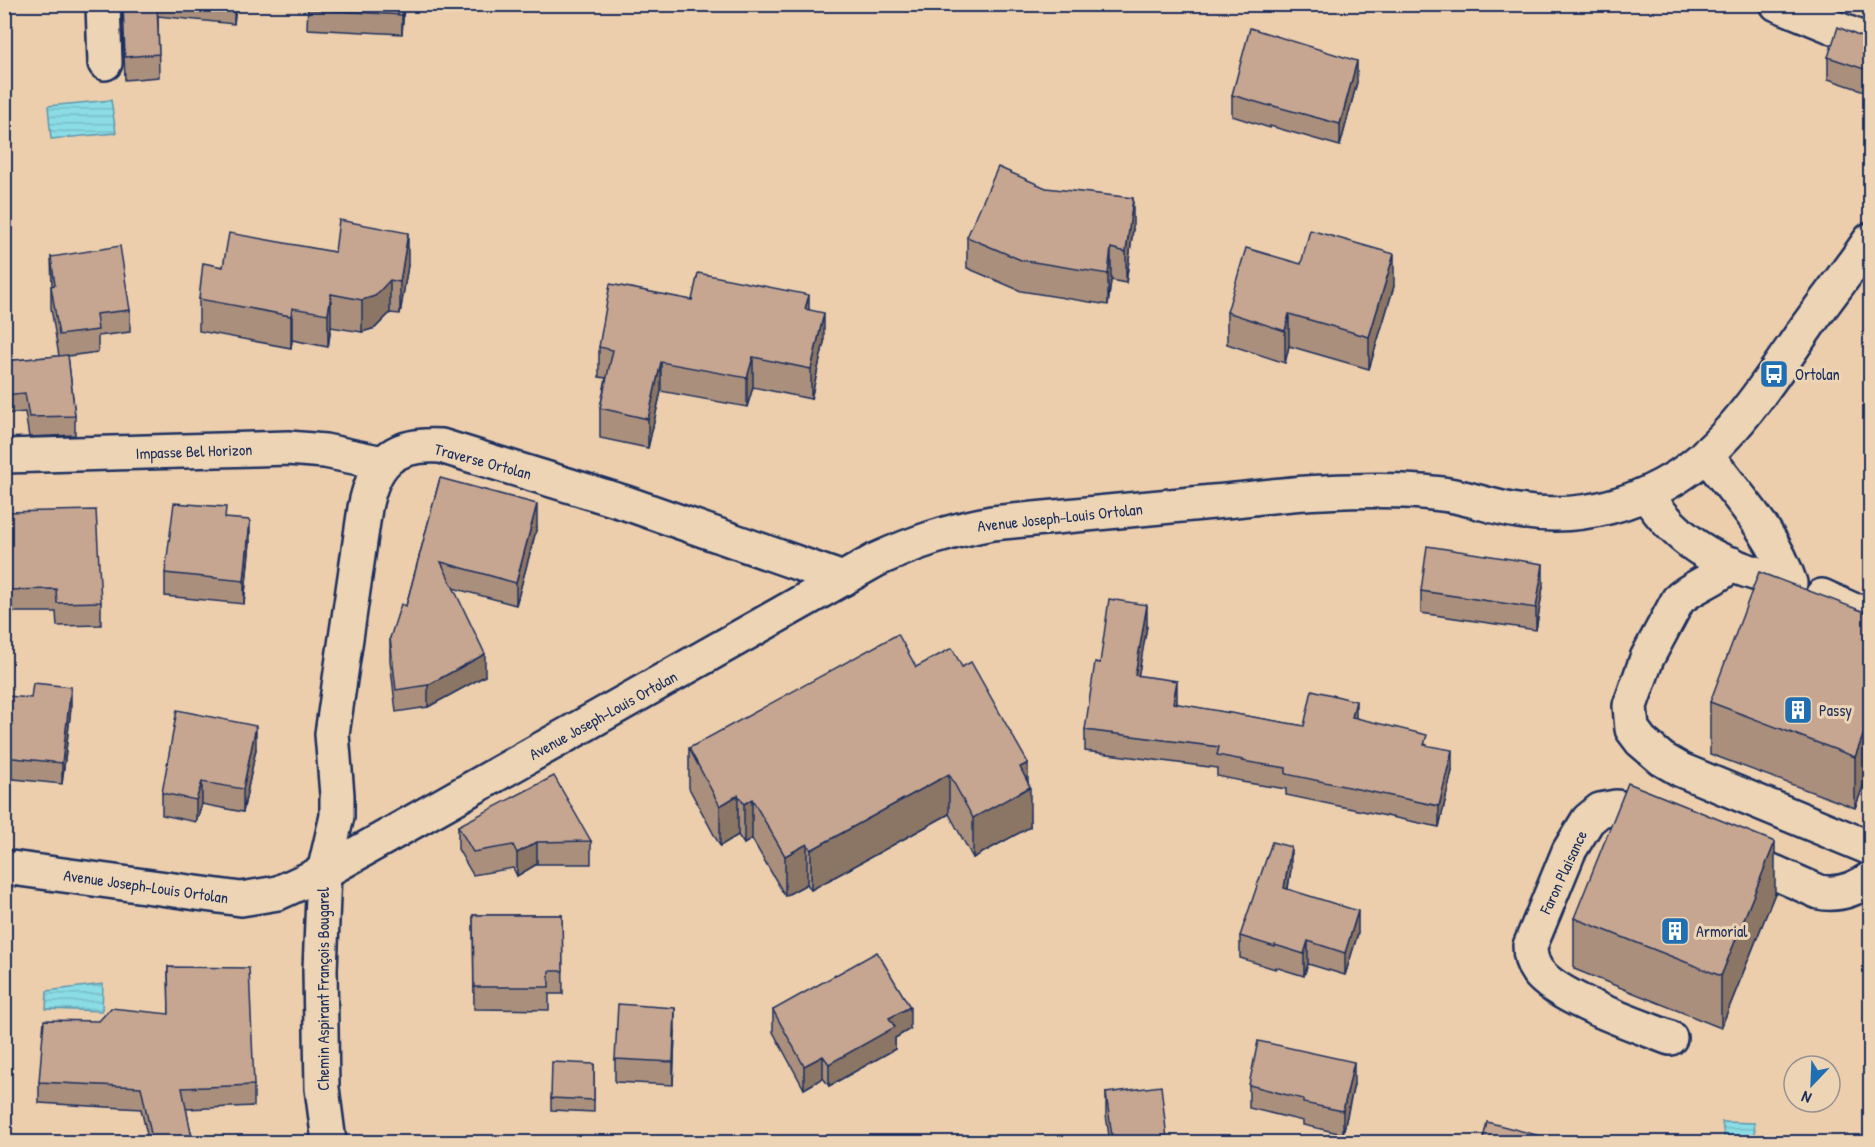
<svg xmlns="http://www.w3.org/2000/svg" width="1875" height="1147" viewBox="0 0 1875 1147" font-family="'Patrick Hand',sans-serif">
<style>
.water{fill:url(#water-rules);stroke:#5e97ae;stroke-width:1.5}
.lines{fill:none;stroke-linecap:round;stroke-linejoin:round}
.minor-casing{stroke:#1b2f5e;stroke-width:38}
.minor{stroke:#ecd4b4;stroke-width:33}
.wall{fill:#aa8f7c;stroke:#1b2f5e;stroke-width:1.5}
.shaded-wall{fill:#8b7465;stroke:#1b2f5e;stroke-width:1.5}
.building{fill:#c6a690;stroke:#1b2f5e;stroke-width:1.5}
.labels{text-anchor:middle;stroke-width:6;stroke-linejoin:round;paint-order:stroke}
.poi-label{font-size:16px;fill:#1b2f5e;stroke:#ecd4b4;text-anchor:start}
.street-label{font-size:16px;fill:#1b2f5e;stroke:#ecd4b4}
</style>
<defs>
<pattern id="water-rules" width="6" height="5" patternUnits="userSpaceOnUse" patternTransform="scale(1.5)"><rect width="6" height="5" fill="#8bdce4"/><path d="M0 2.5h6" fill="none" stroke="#77bdc6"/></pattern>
</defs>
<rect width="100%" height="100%" fill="#ecceac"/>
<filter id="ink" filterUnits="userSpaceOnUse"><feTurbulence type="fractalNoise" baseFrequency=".0167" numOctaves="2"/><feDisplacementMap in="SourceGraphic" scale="12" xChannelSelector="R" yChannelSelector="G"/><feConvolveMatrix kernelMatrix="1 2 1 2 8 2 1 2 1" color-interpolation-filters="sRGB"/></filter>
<g filter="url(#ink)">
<!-- water -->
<g class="water">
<polygon points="111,100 116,133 51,139 48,106"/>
<polygon points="103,984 102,1011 46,1009 47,991"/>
<polygon points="1722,1122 1754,1123 1756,1142 1725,1142"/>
</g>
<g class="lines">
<!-- minor casing -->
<g class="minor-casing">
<g id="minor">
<polyline points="103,4 105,63"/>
<polyline points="1777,4 1870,42"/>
<polyline points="4,456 288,448 325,451 383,463"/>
<path d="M1646 494C1684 551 1726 567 1790 583 1773 532 1737 496 1706 454"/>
<path d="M1732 564C1716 580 1692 586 1678 600L1647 658 1630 706 1632 729 1641 741 1662 759 1681 770 1870 848"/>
<polyline points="1822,596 1853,610 1870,613"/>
<path d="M1660 823 1631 810 1616 807 1600 810 1588 820 1569 851 1530 946C1530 956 1532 964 1538 972 1559 999 1637 1025 1670 1038"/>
<path d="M1735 855 1819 892C1838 896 1854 890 1870 879"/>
<path d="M4 867 241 899 278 893 324 872 876 560C916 542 949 531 992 523 1066 516 1140 509 1213 502 1250 499 1287 493 1324 492 1363 490 1410 489 1449 495 1473 499 1495 508 1518 511 1575 520 1629 507 1677 477 1733 441 1770 379 1808 325 1828 297 1850 269 1870 240"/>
<path d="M329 1142 322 1088 320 970 324 872 337 816V795L332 734 365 508C374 462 393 443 441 446L626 503 843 579"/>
</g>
</g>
<!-- minor -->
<use href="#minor" class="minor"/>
</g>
<!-- wall -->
<g class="wall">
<polygon points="122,4 236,4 234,24 158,16 159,77 125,80"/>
<polygon points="308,4 404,4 402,34 307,29"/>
<polygon points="1864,4 1870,4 1870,22 1864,19"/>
<polygon points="1863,38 1870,39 1870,93 1828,79 1828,57"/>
<polygon points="1357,82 1340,146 1270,126 1270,128 1232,116 1232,95"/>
<polygon points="1046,188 1133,229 1126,283 1111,280 1108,305 1021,291 967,268 967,237"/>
<polygon points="51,257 130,310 130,332 98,336 98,352 68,356 75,416 75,435 29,437 25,412 4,414 4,361 59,356 51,308 51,286 52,286"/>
<polygon points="1301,264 1394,286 1369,369 1289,346 1285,363 1227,344 1227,312"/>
<polygon points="408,265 400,314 390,313 375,328 362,332 331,327 328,347 292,340 291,348 199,331 199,299 223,267"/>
<polygon points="692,300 809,309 824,342 811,399 753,387 747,407 661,391 648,448 600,438 600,408 606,378 599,377 599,347"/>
<polygon points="440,478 537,527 516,605 453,588 485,676 428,707 396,712 390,660 390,638 406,606"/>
<polygon points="4,512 101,602 101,625 57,626 56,612 4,612"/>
<polygon points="226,518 250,542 244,604 165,596 165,573"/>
<polygon points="1543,587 1536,630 1421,613 1421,591"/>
<polygon points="1870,614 1870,768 1855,808 1710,754 1710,702"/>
<polygon points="1147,626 1138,675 1177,702 1177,704 1304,726 1356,718 1427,745 1452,771 1439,827 1286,795 1286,789 1242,782 1242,781 1217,776 1217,768 1085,751 1085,730 1100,663"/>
<polygon points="916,667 962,667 1028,782 1030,827 973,858 949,814 811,890 807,884 785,896 752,839 744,844 738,835 720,846 689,788 689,748"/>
<polygon points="71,708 62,784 4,778 4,745"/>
<polygon points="256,749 243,812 202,804 196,822 162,815 162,793"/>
<polygon points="458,826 591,841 591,864 537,864 517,876 513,868 473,875 458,849"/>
<polygon points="1291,869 1288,889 1358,933 1345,975 1308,964 1304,976 1275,967 1275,969 1240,958 1240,936"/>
<polygon points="1775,893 1721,1028 1574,969 1574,918"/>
<polygon points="473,915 562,915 563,994 549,994 549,1010 474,1009"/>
<polygon points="168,967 254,1085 254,1106 186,1109 193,1143 149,1143 141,1109 39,1103 39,1082 99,1021 169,1014"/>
<polygon points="773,1010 910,1029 895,1038 895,1049 829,1086 823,1078 804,1089 773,1032"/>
<polygon points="675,1031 673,1085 615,1082 615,1059"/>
<polygon points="594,1064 594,1112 551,1110 551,1098"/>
<polygon points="1354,1084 1343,1134 1303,1125 1303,1121 1249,1108 1249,1085"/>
<polygon points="1106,1093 1167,1139 1167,1143 1110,1143 1106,1115"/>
</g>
<!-- shaded-wall -->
<g class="shaded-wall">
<polygon points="234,4 236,4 234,24"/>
<polygon points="403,4 404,4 402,34 402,15"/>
<polygon points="1357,61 1357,82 1340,146 1340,124"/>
<polygon points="1133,198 1133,229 1126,283 1126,252"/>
<polygon points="408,233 408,265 400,314 400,282"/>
<polygon points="1111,248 1111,280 1108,305 1108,274"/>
<polygon points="1394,254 1394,286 1369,369 1369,337"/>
<polygon points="390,280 390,313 375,328 362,332 362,300"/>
<polygon points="331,294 331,327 328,347 328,314"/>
<polygon points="809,295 809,325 805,309"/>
<polygon points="292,308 292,340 291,348 291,316"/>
<polygon points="824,313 824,342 811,399 811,369"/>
<polygon points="1289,314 1289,346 1285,363 1285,331"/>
<polygon points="753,357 753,387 747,407 747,378"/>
<polygon points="661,362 661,391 648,448 648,419"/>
<polygon points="537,504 537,527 516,605 516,583"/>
<polygon points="250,520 250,542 244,604 244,581"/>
<polygon points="1543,564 1543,587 1536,630 1536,608"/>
<polygon points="1147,605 1147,626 1135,696 1135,675"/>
<polygon points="485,654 485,676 428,707 428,685"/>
<polygon points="1177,681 1177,702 1173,724 1173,703"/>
<polygon points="71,687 71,708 62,784 62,763"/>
<polygon points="1356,701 1356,722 1352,717"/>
<polygon points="1870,717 1870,768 1855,808 1855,757"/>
<polygon points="256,726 256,749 243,812 243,789"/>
<polygon points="1452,750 1452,771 1439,827 1439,806"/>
<polygon points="1028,763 1028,789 1030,787 1030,827 973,858 973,818 1020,767"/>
<polygon points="949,774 949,814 811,890 811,850"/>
<polygon points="202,782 202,804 196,822 196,800"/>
<polygon points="738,795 738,835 720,846 720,806"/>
<polygon points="752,799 752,839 744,844 744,804"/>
<polygon points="537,842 537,864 517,876 517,853"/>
<polygon points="1775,842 1775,893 1721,1028 1721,976"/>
<polygon points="807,844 807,884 785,896 785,856"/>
<polygon points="1291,847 1291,869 1284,910 1284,888"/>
<polygon points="1358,911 1358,933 1345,975 1345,953"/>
<polygon points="1308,941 1308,964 1304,976 1304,954"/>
<polygon points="910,1007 910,1029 895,1038 895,1049 829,1086 829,1064 889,1018"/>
<polygon points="675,1008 675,1031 673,1085 673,1062"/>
<polygon points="823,1056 823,1078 804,1089 804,1066"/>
<polygon points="1354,1062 1354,1084 1343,1134 1343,1111"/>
</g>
<!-- building -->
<g class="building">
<polygon points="123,4 157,4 159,54 125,57"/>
<polygon points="308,4 403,4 402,15 307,9"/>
<polygon points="1838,27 1863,38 1870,39 1870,71 1828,57"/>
<polygon points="1250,28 1357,61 1340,124 1270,105 1270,106 1232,95"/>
<polygon points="998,167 1046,188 1133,198 1126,252 1111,248 1108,274 1021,260 967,237"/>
<polygon points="339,220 408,233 400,282 390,280 375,296 362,300 331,294 328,314 292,308 291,316 199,299 203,263 223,267 229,233 335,252"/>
<polygon points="1310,230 1394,254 1369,337 1289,314 1285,331 1227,312 1246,248 1301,264"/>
<polygon points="120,246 130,310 96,314 98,330 59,335 51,286 55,285 51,257"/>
<polygon points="698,273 809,295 805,309 824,313 811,369 753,357 747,378 661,362 648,419 600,408 613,350 599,347 610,284 692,300"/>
<polygon points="68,355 75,416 29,417 25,393 4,395 4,361"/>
<polygon points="440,478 537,504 516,583 441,562 485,654 428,685 396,690 390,638 401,604 406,606"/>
<polygon points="174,503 226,507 225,518 250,520 244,581 165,573"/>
<polygon points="96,510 101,602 57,603 56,589 4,590 4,512"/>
<polygon points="1427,546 1543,564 1536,608 1421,591"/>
<polygon points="1759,572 1870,614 1870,717 1855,757 1710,702"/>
<polygon points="1109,599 1147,605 1135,675 1177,681 1173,703 1304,726 1312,690 1356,701 1352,717 1427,735 1424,745 1452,750 1439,806 1286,774 1286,768 1242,761 1243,760 1217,755 1219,747 1085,730 1095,662 1100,663"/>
<polygon points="898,634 916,667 952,648 962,667 971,662 1028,763 1020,767 1030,787 973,818 949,774 811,850 807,844 785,856 752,799 744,804 738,795 720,806 689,748"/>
<polygon points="33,683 71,687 62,763 4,757 8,696 31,698"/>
<polygon points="177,710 256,726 243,789 202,782 196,800 162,793"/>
<polygon points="554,776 591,841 537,842 517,853 513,845 473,852 458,826"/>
<polygon points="1628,783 1775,842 1721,976 1574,918"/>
<polygon points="1272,842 1291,847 1284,888 1358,911 1345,953 1308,941 1304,954 1275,945 1275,947 1240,936"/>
<polygon points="473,915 562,915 563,971 549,971 549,987 474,987"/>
<polygon points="877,952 910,1007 889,1018 895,1027 829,1064 823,1056 804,1066 773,1010"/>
<polygon points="168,967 249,968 254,1085 182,1088 193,1143 153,1143 141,1087 39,1082 44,1020 99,1021 111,1008 169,1014"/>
<polygon points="618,1004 675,1008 673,1062 615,1059"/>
<polygon points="1258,1041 1354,1062 1343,1111 1303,1103 1303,1099 1249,1085"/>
<polygon points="552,1062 594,1064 594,1100 551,1098"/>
<polygon points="1161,1086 1167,1139 1145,1143 1113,1143 1106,1093"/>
<polygon points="1487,1122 1552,1139 1551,1143 1482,1143"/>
</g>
</g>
<!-- icons -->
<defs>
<g id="bus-square" transform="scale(1.5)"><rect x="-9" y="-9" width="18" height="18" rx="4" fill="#1f6fb2" stroke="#ecd4b4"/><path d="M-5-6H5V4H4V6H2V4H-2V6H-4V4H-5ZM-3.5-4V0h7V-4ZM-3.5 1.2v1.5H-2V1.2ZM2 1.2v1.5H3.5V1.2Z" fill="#fff"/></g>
<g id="building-square" transform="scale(1.5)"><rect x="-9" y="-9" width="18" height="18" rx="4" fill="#1f6fb2" stroke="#ecd4b4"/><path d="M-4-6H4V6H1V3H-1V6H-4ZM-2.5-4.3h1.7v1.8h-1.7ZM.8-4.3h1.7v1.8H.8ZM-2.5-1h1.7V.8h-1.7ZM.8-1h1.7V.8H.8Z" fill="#fff"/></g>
</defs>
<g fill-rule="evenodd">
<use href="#bus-square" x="1774" y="374"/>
<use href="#building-square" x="1798" y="710"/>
<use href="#building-square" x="1675" y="931"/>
</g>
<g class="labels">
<!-- poi labels -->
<g class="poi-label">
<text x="1795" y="380">Ortolan</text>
<text x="1819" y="716">Passy</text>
<text x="1696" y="937">Armorial</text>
</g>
<!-- street labels -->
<g class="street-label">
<text transform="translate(194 451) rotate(-2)" y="6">Impasse Bel Horizon</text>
<text transform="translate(483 461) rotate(15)" y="6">Traverse Ortolan</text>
<text transform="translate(1060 517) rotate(-6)" y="6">Avenue Joseph-Louis Ortolan</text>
<text transform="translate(603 715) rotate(-29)" y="6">Avenue Joseph-Louis Ortolan</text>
<text transform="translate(1563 872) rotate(-65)" y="6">Faron Plaisance</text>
<text transform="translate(146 886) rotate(8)" y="6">Avenue Joseph-Louis Ortolan</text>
<text transform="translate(323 989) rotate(-90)" y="6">Chemin Aspirant François Bougarel</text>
</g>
</g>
<!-- margin -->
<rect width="1875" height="1147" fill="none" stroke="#ecd4b4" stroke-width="24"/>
<rect x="12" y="12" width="1851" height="1123" fill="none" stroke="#1b2f5e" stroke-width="2" filter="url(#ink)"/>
<!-- north arrow -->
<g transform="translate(1812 1084) rotate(203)"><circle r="28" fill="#ecd4b4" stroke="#989292" stroke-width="1.5"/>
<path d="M0-4.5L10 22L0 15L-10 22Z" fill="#1f6fb2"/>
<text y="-9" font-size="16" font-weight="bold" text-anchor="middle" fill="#1b2f5e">N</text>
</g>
</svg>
